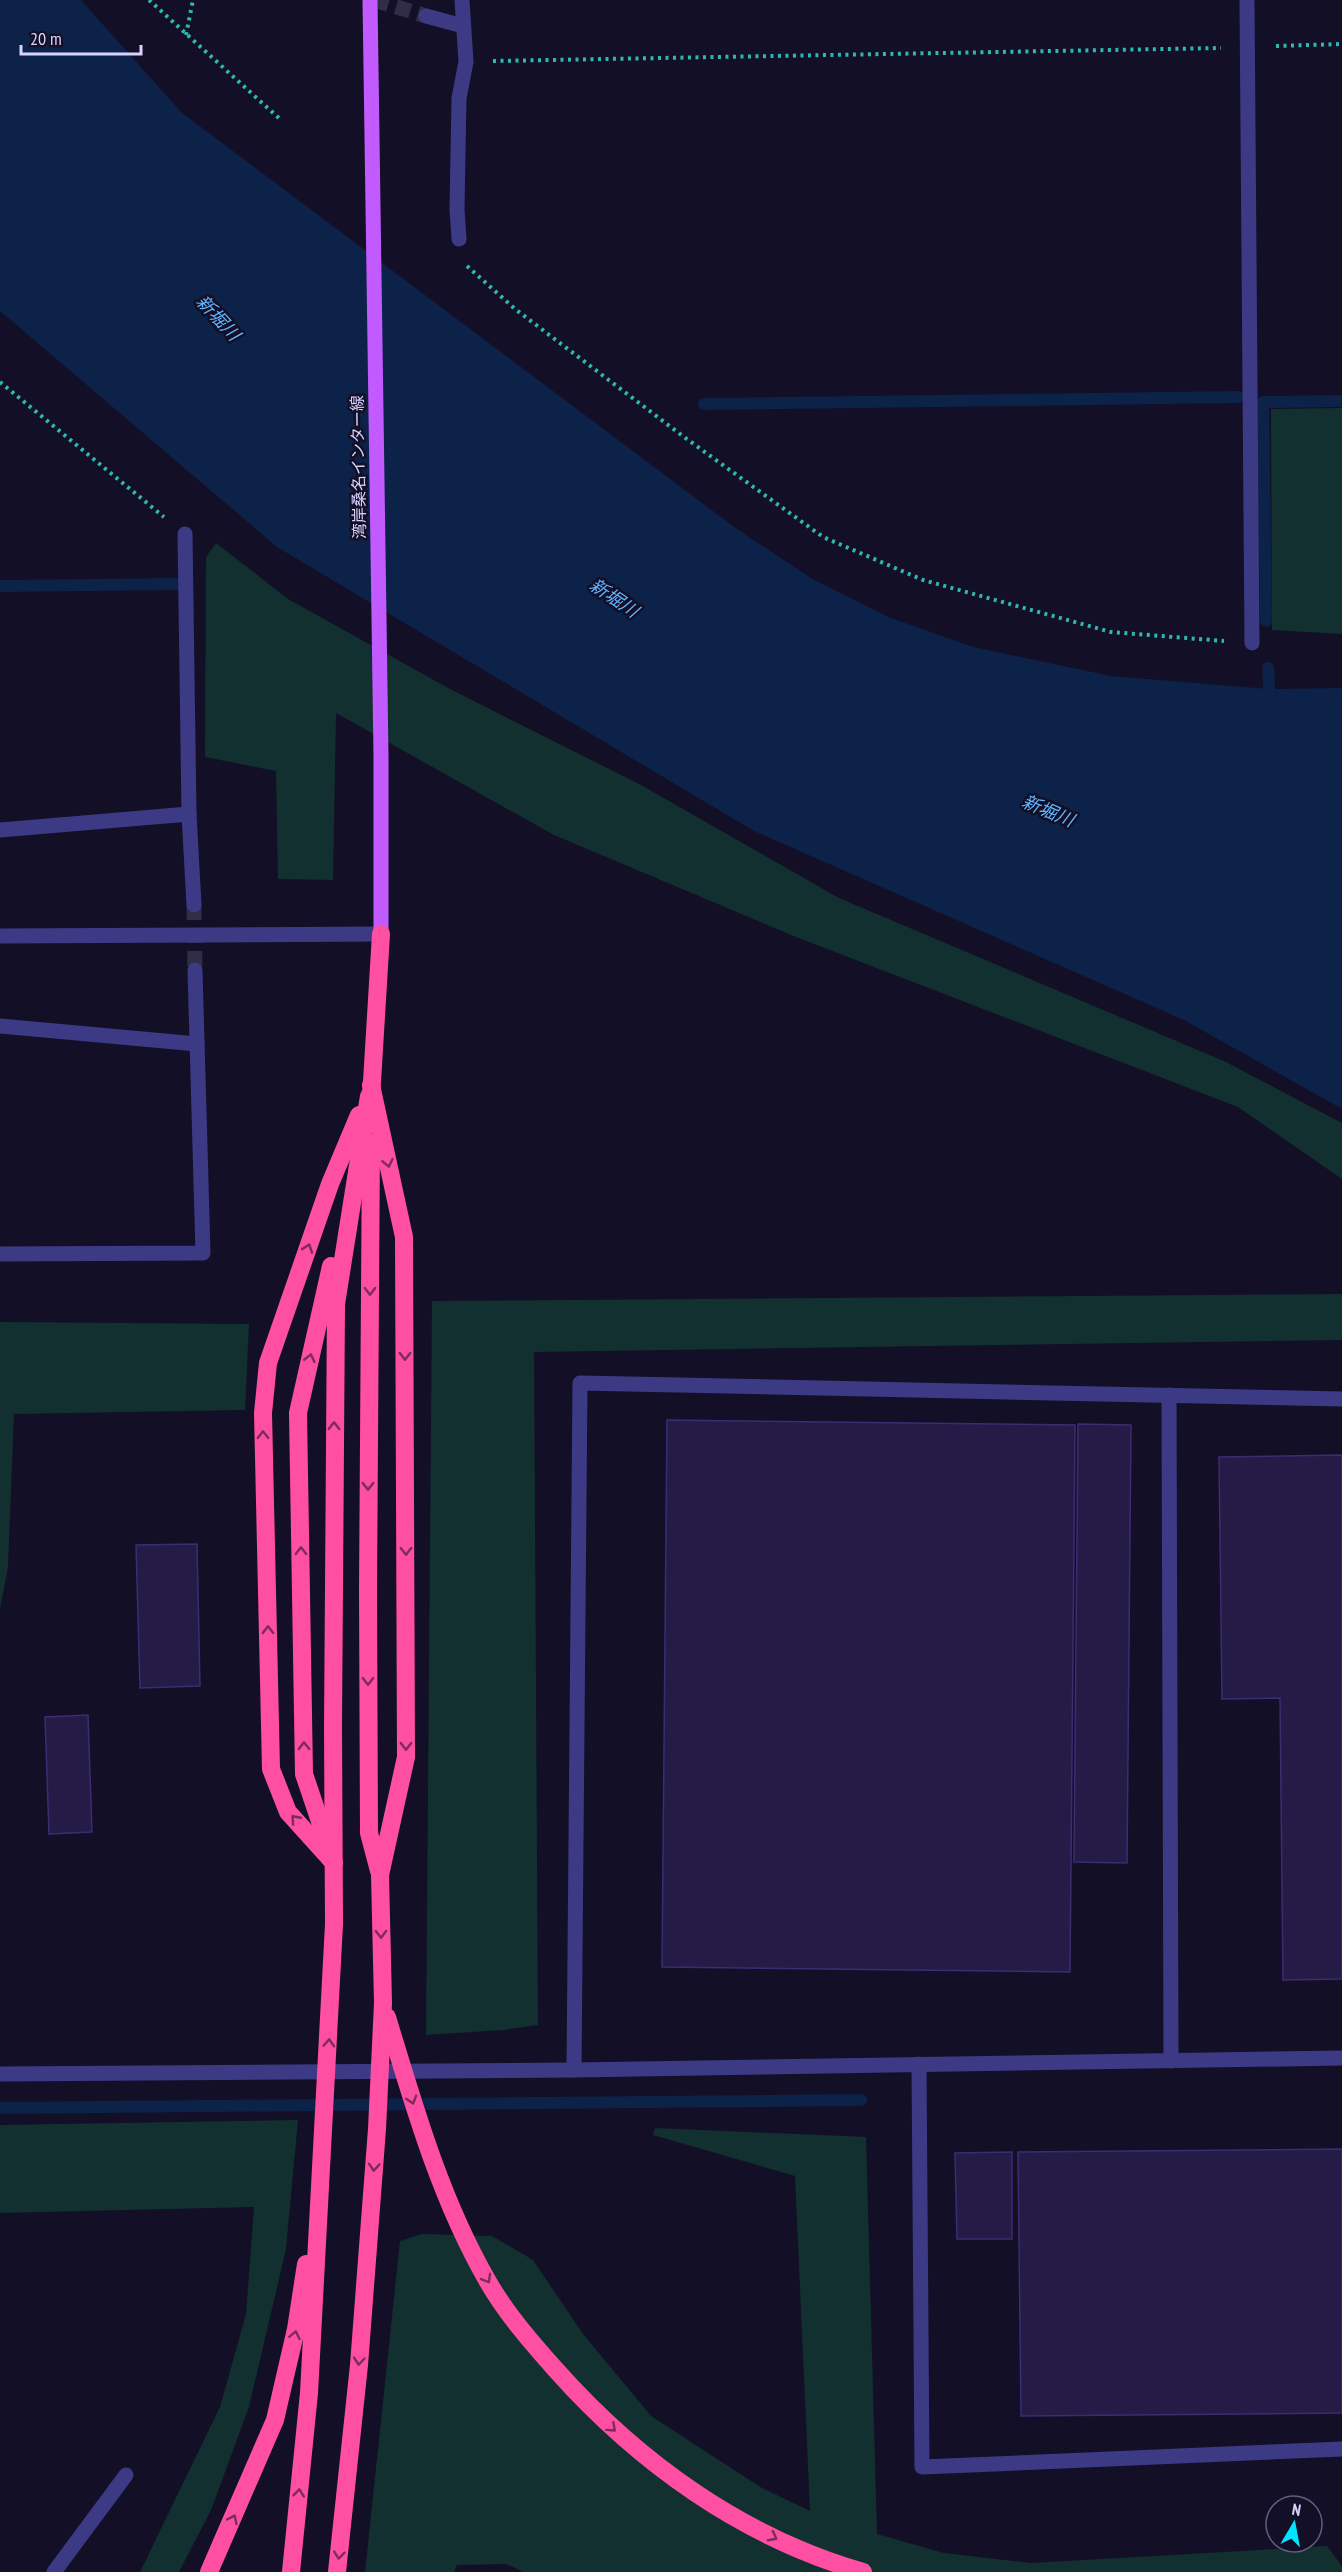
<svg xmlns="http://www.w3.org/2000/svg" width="1342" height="2572" viewBox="0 0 1342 2572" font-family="'PT Sans Narrow','Noto Sans JP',sans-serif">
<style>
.green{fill:#12302f}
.water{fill:#0c2248}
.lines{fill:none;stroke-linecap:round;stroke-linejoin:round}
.stream{stroke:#0c2248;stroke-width:12}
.building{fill:#241b47;stroke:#3b2d73;stroke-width:1.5}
.minor-tunnel{stroke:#312d47;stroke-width:15;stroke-dasharray:15 8;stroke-linecap:butt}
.path{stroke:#2fb8b0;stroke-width:4;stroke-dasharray:3 4.5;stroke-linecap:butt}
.service{stroke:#3d3a85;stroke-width:15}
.minor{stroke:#3d3a85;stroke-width:15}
.tertiary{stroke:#3d3a85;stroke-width:15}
.primary{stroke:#c25bff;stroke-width:15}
.motorway{stroke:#ff4fa3;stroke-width:18}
.oneway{stroke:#7d2c5e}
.labels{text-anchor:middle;stroke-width:5;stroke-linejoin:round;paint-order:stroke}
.street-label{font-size:16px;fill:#d9d4ff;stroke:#130f26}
.water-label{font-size:18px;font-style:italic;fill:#62b6ff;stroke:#130f26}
</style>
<rect width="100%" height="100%" fill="#130f26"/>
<!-- green -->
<g class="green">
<polygon points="1342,408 1342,634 1272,630 1271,409"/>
<polygon points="216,543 288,599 450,689 641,785 839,898 1226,1062 1342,1123 1342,1179 1238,1107 796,937 554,835 336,713 333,880 278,879 276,771 205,757 206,557"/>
<polygon points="1342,1294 1342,1340 534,1352 538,2025 503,2030 426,2035 432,1301"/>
<polygon points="0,1322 249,1324 245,1410 14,1414 8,1567 0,1609"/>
<polygon points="298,2120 286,2249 249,2407 211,2510 179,2572 140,2572 220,2407 246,2314 254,2207 0,2213 0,2125"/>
<polygon points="655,2128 866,2137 877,2534 944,2553 1032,2563 1327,2546 1342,2566 1342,2572 524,2572 506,2564 457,2565 454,2572 365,2572 400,2241 422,2234 492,2236 533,2260 583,2334 651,2416 762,2488 810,2511 795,2176 653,2135"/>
</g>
<!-- water -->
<polygon class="water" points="0,0 81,0 181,112 737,529 814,580 891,618 973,647 1111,676 1269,689 1342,688 1342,1109 1184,1020 754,831 277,547 0,311"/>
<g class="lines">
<!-- stream -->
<g class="stream">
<polyline points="704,404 1238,397"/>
<polyline points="0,586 179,584"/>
<polyline points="1266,621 1263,402 1342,401"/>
<polyline points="1268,668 1270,705"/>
<polyline points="0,2108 861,2100"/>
</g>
</g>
<!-- building -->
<g class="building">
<polygon points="667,1420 1075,1425 1070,1972 662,1967"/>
<polygon points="1078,1424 1131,1425 1127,1863 1074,1862"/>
<polygon points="1342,1455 1342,1979 1283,1980 1280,1698 1222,1699 1219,1457"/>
<polygon points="197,1544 200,1686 140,1688 136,1545"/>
<polygon points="88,1715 92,1832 49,1834 45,1717"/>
<polygon points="1342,2149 1342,2413 1021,2416 1018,2152"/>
<polygon points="1012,2152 1012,2239 957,2239 955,2153"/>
</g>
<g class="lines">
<!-- minor-tunnel -->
<g class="minor-tunnel">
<polyline points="374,0 426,16"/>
<polyline points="194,905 195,970"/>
</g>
<!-- path -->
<g class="path">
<polyline points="149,0 282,121"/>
<polyline points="186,35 193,0"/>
<polyline points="1276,46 1342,44"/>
<polyline points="493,61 1221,48"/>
<polyline points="467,266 515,309 684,437 823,537 923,580 1111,632 1224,641"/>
<polyline points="0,382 164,517"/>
</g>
<!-- service -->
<g class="service">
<polyline points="1169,1395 1171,2061"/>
<polyline points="919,2064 922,2467 1342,2449"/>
<polyline points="574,2070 580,1383 1342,1399"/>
<polyline points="54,2572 126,2475"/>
</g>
<!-- minor -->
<g class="minor">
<polyline points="1247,0 1252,643"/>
<polyline points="426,16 463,26"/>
<polyline points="459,239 457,209 459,98 466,62 462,0"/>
<polyline points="185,534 189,814 194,905"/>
<polyline points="0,830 189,814"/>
<polyline points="0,1026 197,1044"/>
<polyline points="0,1254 203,1253 195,970"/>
</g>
<!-- tertiary -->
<g class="tertiary">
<polyline points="0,936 381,934"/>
<polyline points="0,2074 574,2070 1342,2058"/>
</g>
<!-- primary -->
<polyline class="primary" points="370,0 381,756 381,934"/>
<!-- motorway -->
<g class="motorway">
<polyline points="371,1098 381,934"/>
<polyline points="371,1143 368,1590 369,1833 379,1871"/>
<polyline points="329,1848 304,1774 298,1413 331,1266"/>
<polyline points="334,1863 288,1812 271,1769 263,1413 268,1363 330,1184 359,1115"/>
<path d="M387 2017C414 2106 440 2198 487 2280 505 2312 531 2342 556 2370 639 2463 742 2537 863 2572"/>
<polyline points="209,2572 275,2420 296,2329 306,2264"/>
<polyline points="291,2572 309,2393 334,1924 333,1727 336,1304 369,1096"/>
<polyline points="337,2572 359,2365 377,2129 383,2003 380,1875 406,1757 404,1237 371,1085"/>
</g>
</g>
<!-- one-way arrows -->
<defs><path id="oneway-chevron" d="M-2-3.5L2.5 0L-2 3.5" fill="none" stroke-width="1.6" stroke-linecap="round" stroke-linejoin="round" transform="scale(1.5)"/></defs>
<g class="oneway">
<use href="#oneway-chevron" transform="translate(388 1163) rotate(78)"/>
<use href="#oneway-chevron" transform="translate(308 1248) rotate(-71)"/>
<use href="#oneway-chevron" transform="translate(370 1291) rotate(90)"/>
<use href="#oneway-chevron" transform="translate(405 1356) rotate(90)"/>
<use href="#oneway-chevron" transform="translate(310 1358) rotate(-77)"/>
<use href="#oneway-chevron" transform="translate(334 1426) rotate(-90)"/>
<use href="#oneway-chevron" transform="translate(263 1435) rotate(-91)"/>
<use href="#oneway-chevron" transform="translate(368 1486) rotate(90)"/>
<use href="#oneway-chevron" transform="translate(301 1551) rotate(-91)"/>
<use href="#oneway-chevron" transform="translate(406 1551) rotate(90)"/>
<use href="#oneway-chevron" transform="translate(268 1630) rotate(-91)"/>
<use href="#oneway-chevron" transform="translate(368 1681) rotate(90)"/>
<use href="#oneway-chevron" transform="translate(304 1746) rotate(-91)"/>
<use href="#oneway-chevron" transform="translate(406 1746) rotate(90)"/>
<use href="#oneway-chevron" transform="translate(295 1819) rotate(-132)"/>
<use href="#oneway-chevron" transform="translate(381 1934) rotate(89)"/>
<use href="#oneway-chevron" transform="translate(329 2043) rotate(-87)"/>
<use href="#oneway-chevron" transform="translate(412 2100) rotate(73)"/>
<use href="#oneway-chevron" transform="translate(374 2167) rotate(94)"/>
<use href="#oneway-chevron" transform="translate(487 2279) rotate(60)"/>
<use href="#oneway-chevron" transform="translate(295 2335) rotate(-78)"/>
<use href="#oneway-chevron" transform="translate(359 2361) rotate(95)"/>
<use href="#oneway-chevron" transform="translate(612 2428) rotate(42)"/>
<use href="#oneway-chevron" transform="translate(299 2493) rotate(-84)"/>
<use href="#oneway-chevron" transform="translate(233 2519) rotate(-65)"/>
<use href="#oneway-chevron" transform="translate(773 2537) rotate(28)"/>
<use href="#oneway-chevron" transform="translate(339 2555) rotate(96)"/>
</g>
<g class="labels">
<!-- street labels -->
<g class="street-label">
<text transform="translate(358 467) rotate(-91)" y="6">湾岸桑名インター線</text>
</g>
<!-- water labels -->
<g class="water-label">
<text transform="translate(218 318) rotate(47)" y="6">新堀川</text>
<text transform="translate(614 598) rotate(34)" y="6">新堀川</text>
<text transform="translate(1048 811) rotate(23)" y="6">新堀川</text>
</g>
</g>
<!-- north arrow -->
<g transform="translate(1294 2524) rotate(10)"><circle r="28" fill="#130f26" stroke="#625e7d" stroke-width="1.5"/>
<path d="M0-4.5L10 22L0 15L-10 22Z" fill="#00e5ff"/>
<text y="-9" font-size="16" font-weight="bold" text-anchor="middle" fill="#d9d4ff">N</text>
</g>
<!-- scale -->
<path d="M21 45v9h120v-9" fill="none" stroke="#d9d4ff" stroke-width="3"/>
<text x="30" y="45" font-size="18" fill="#d9d4ff" stroke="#130f26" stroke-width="4.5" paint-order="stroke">20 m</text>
</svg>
